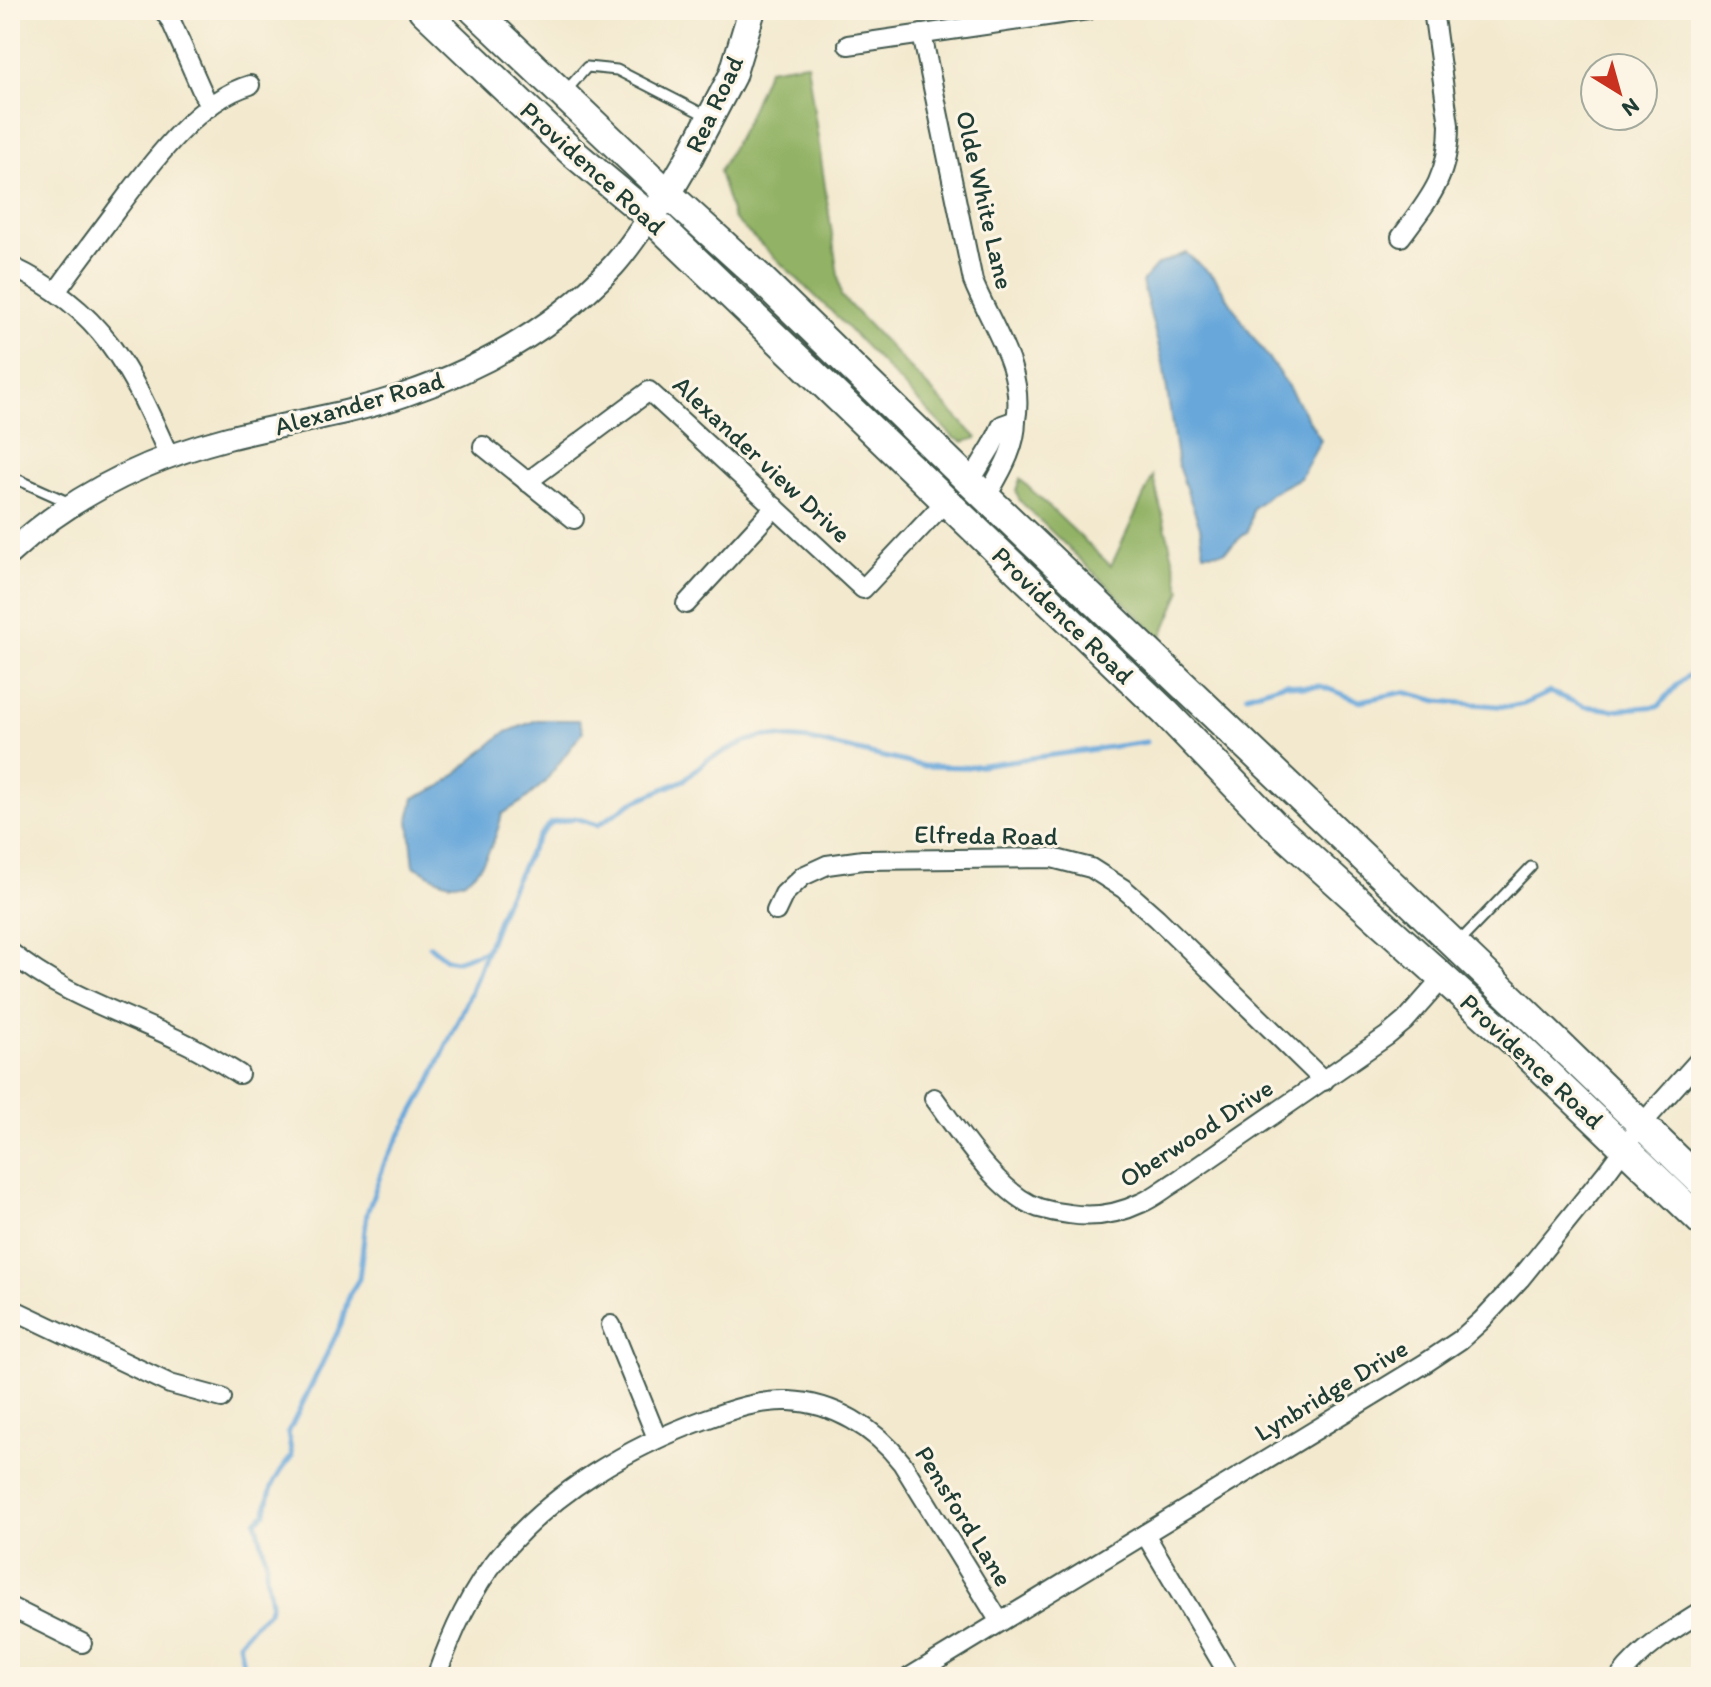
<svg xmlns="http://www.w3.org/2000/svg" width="1711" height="1687" viewBox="0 0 1711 1687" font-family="Itim,sans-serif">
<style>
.forest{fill:#92b265;stroke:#58784c;stroke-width:2}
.water{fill:#67a7da;stroke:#437287;stroke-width:2}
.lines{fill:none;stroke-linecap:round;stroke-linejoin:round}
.stream{stroke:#67a7da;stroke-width:5}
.service-casing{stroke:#3f574b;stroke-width:13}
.minor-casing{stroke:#3f574b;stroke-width:22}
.tertiary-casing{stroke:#3f574b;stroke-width:26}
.secondary-casing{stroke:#3f574b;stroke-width:30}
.primary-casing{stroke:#3f574b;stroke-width:32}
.service{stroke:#fff;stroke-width:9}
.minor{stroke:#fff;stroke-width:18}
.tertiary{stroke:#fff;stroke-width:22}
.secondary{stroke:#fff;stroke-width:26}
.primary{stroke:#fff;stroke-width:28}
.labels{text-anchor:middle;stroke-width:6;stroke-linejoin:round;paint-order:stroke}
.street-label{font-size:26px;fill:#1f3d34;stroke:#fcf5e5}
</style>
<rect width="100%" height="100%" fill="#fcf5e5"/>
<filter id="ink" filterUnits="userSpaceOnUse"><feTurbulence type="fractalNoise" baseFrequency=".0125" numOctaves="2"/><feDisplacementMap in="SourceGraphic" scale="16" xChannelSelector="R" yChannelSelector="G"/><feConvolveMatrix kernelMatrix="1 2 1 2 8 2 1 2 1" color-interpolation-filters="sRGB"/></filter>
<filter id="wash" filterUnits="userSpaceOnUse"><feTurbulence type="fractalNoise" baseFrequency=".006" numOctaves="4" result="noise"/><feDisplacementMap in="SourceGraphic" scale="32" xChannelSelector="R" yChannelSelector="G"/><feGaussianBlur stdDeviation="1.8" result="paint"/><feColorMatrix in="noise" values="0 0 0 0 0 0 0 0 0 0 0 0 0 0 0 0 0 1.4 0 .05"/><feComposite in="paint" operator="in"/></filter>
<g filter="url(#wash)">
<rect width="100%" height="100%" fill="#f3e9cf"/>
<!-- forest -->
<g class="forest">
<polygon points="807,63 841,296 977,438 964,442 954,438 832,312 733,218 719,172 746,122 768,69"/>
<polygon points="1153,476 1181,591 1161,638 1020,501 1016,491 1020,479 1111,566"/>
</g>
<!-- water -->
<g class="water">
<polygon points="1186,253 1215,278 1246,327 1284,380 1321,440 1300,478 1271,493 1253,508 1248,531 1224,552 1204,553 1200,527 1178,466 1163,363 1142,282 1157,265"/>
<path d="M537 720H579L583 731 544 783 523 801 502 814C497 836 481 882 454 883 440 883 426 872 414 866L409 819 414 798 442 786 504 733Z"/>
</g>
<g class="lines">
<!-- stream -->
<g class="stream">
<path d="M1247 695 1285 683 1304 687 1321 686 1360 701 1404 692 1438 701 1509 707 1524 704 1550 692 1584 706 1613 710 1659 706C1671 692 1683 675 1701 669"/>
<polyline points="430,946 446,959 455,961 485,951"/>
<path d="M241 1677 244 1671 239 1642 252 1626 269 1611 271 1602 266 1575V1559L256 1521 266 1513C268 1490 277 1474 292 1456L288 1433 341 1325 349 1295 359 1279 367 1213 385 1162 430 1082 469 996 505 901 527 857 539 836 551 823 575 818 598 825 631 803 684 780 707 760 747 741 765 736 810 740 923 766 967 767 1146 742"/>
</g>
</g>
</g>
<g filter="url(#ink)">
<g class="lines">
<!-- service casing -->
<g class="service-casing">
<g id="service">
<polyline points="565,92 587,67 617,70 707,116"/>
<polyline points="10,476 70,503"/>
<polyline points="1458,943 1531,867"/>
</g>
</g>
<!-- minor casing -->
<g class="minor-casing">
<g id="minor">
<polyline points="163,10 171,21 209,107"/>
<path d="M922 34 973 281C991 326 1025 369 1016 420"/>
<polyline points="848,45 1088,10"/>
<path d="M1401 237C1430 198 1449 177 1449 125L1433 10"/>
<path d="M10 266C103 309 130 368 169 456"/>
<path d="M56 292C75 265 95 239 115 212 148 168 195 101 250 85"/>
<polyline points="483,446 574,519"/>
<polyline points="527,482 649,391 863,589 945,502"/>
<path d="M970 482 992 446 1002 425 1016 420C1016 449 1000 473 986 498"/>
<polyline points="686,604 775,507"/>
<polyline points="776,911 784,894 803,876 827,865 863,860 1052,858 1091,868 1124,889 1157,918 1324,1081"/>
<path d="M10 952C61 995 126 1014 185 1043 204 1052 221 1063 239 1074"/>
<path d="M934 1098C959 1132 998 1194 1039 1208 1049 1211 1059 1213 1069 1214 1094 1218 1118 1214 1141 1203 1154 1198 1165 1188 1177 1181L1387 1036 1405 1021 1443 978"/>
<polyline points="10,1308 170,1384 222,1398"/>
<polyline points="611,1325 657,1438"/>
<polyline points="1145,1534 1230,1677"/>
<polyline points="10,1607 82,1643"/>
<path d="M436 1677C452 1633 470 1591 501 1554 554 1491 629 1447 706 1419 733 1409 760 1400 789 1401 834 1403 875 1428 902 1463L1000 1622"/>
<polyline points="910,1677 1424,1364 1460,1340 1481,1321 1520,1279 1605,1174 1641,1125 1701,1058"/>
<path d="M1620 1677C1641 1649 1672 1630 1701 1612"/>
</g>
</g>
<!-- tertiary casing -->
<g class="tertiary-casing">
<path id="tertiary" d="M10 553C71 496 147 459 228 438 286 423 347 415 404 395 483 368 556 327 613 266 627 251 638 233 650 217"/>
</g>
<!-- secondary casing -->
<g class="secondary-casing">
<polyline id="secondary" points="657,208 668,194 689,158 732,76 752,10"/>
</g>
<!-- primary casing -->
<g class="primary-casing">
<g id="primary">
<polyline points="423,10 572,152 650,217 797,358 1166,713 1276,827 1514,1042 1701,1221"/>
<polyline points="474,10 668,194 757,275 970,482 1514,1001 1701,1182"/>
</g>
</g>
<!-- service -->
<use href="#service" class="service"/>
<!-- minor -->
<use href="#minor" class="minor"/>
<!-- tertiary -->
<use href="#tertiary" class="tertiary"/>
<!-- secondary -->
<use href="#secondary" class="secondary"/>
<!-- primary -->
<use href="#primary" class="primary"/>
</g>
</g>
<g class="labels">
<!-- street labels -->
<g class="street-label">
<text transform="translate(714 104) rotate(-65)" y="9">Rea Road</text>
<text transform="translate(593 168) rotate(42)" y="9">Providence Road</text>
<text transform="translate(985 200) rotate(77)" y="9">Olde White Lane</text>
<text transform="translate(359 403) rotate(-16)" y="9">Alexander Road</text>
<text transform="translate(762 459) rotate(43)" y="9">Alexander view Drive</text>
<text transform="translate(1063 615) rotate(44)" y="9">Providence Road</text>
<text transform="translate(986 835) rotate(1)" y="9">Elfreda Road</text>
<text transform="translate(1532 1061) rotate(43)" y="9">Providence Road</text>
<text transform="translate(1196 1133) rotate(-33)" y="9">Oberwood Drive</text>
<text transform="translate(1331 1390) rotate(-31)" y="9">Lynbridge Drive</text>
<text transform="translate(964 1516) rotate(58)" y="9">Pensford Lane</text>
</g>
</g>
<!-- margin -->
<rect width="1711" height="1687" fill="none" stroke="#fcf5e5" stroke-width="40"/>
<!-- north arrow -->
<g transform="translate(1619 92) rotate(143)"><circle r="38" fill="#fcf5e5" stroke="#a4ab9e" stroke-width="2"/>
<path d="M0-6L14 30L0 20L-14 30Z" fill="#c8321e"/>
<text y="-12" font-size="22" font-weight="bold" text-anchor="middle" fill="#1f3d34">N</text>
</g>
</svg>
